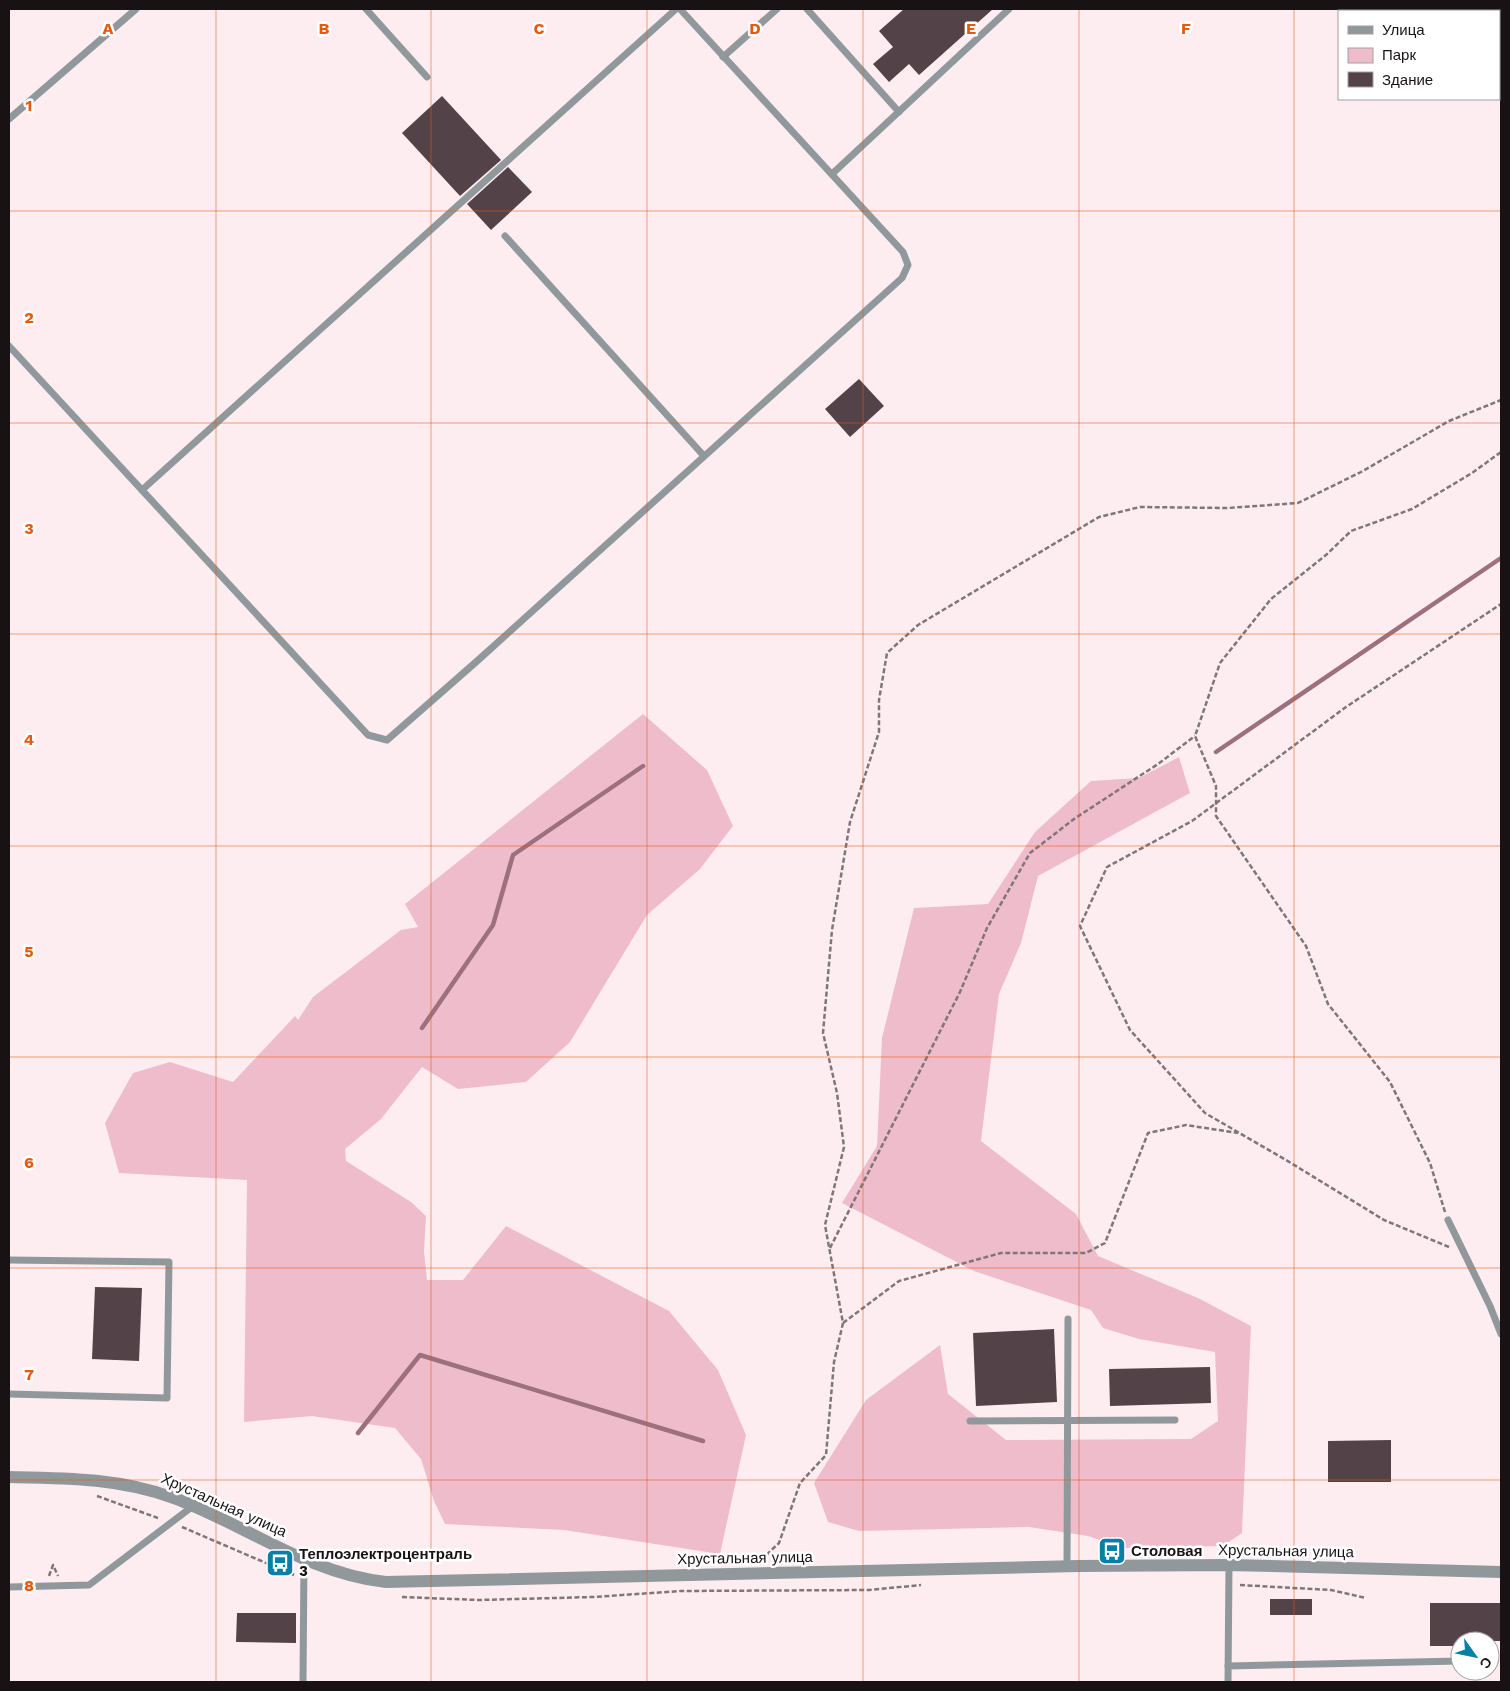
<svg xmlns="http://www.w3.org/2000/svg" width="1510" height="1691" viewBox="0 0 1510 1691" font-family="'Work Sans',sans-serif">
<style>
.green{fill:#efbccb}
.lines{fill:none;stroke-linecap:round;stroke-linejoin:round}
.stream{stroke:#9c707e;stroke-width:4.5}
.building{fill:#534348}
.path{stroke:#807578;stroke-width:2.5;stroke-dasharray:5 2.5;stroke-linecap:butt}
.service{stroke:#91989c;stroke-width:7}
.tertiary{stroke:#91989c;stroke-width:12}
.grid{fill:none;stroke:#e8590c;stroke-width:1;stroke-opacity:0.55}
.labels{text-anchor:middle;stroke-width:5;stroke-linejoin:round;paint-order:stroke}
.street-label{font-size:15px;fill:#181214;stroke:#fff}
.poi-label{font-size:15px;font-weight:bold;fill:#181214;stroke:#fff;text-anchor:start}
.grid-label{font-size:16px;text-anchor:middle;font-weight:bold;fill:#e8590c;stroke:#fff;stroke-width:5;stroke-linejoin:round;paint-order:stroke}
</style>
<rect width="100%" height="100%" fill="#fdedf1"/>
<!-- green -->
<g class="green">
<polygon points="643,714 707,770 733,826 700,869 647,915 570,1042 526,1082 458,1089 422,1067 381,1119 345,1149 346,1161 411,1202 426,1216 424,1251 427,1280 463,1280 506,1226 669,1311 718,1370 746,1435 720,1554 564,1530 445,1524 434,1501 421,1459 395,1428 312,1416 244,1422 247,1180 119,1173 105,1123 133,1073 170,1062 233,1082 295,1016 298,1020 313,997 401,930 418,927 405,904"/>
<polygon points="1179,757 1190,793 1038,876 1021,943 999,994 981,1141 1076,1214 1098,1256 1198,1298 1251,1326 1242,1533 1223,1546 1124,1548 1088,1536 1029,1527 859,1531 828,1522 814,1483 866,1400 940,1345 948,1394 1006,1440 1191,1439 1218,1421 1215,1352 1139,1339 1103,1328 1091,1310 974,1271 842,1203 877,1146 882,1038 914,908 988,904 1035,832 1091,781 1139,778"/>
</g>
<g class="lines">
<!-- stream -->
<g class="stream">
<polyline points="1216,752 1501,558"/>
<polyline points="422,1028 493,925 513,855 643,766"/>
<polyline points="358,1433 420,1355 703,1441"/>
</g>
</g>
<!-- building -->
<g class="building">
<polygon points="904,9 993,9 919,75 909,64 889,82 873,64 893,47 879,31"/>
<polygon points="442,96 501,160 460,196 402,133"/>
<polygon points="508,167 532,192 491,230 467,204"/>
<polygon points="859,379 884,406 850,437 825,409"/>
<polygon points="95,1287 142,1288 139,1361 92,1359"/>
<polygon points="1054,1329 1057,1402 976,1406 973,1333"/>
<polygon points="1210,1367 1211,1403 1110,1406 1109,1369"/>
<polygon points="1391,1440 1391,1482 1328,1482 1328,1441"/>
<rect x="1270" y="1599" width="42" height="16"/>
<polygon points="1430,1603 1501,1603 1501,1641 1460,1641 1460,1646 1430,1646"/>
<polygon points="237,1613 296,1613 296,1643 236,1642"/>
</g>
<g class="lines">
<!-- path -->
<g class="path">
<polyline points="1445,1212 1430,1163 1390,1082 1328,1004 1306,946 1216,816 1216,786 1195,736 1220,663 1271,599 1326,555 1351,531 1412,509 1472,473 1501,452"/>
<polyline points="1449,1247 1384,1220 1286,1160 1205,1113 1130,1030 1080,926 1107,867 1192,821 1346,707 1501,604"/>
<polyline points="830,1248 960,992 987,928 1030,853 1074,819 1158,764 1195,736"/>
<polyline points="843,1323 899,1281 1001,1253 1086,1253 1105,1243 1148,1133 1186,1125 1238,1133"/>
<polyline points="97,1496 158,1518"/>
<polyline points="182,1527 294,1575"/>
<polyline points="761,1560 779,1543 800,1483 826,1455 834,1362 843,1323 825,1225 844,1147 837,1093 823,1033 832,930 850,822 879,732 879,700 887,653 918,625 1099,517 1140,507 1228,508 1298,503 1361,472 1449,421 1501,400"/>
<polyline points="49,1576 53,1565 58,1576"/>
<polyline points="1240,1585 1331,1590 1366,1598"/>
<polyline points="402,1597 478,1600 593,1597 681,1591 869,1590 921,1585"/>
</g>
<!-- service -->
<g class="service">
<polyline points="366,9 427,77"/>
<polyline points="807,9 899,112"/>
<polyline points="723,57 777,9"/>
<polyline points="9,119 136,9"/>
<polyline points="832,174 1009,9"/>
<polyline points="505,236 704,456"/>
<polyline points="9,346 368,735 387,740 476,662 902,278 908,265 903,252 680,9"/>
<polyline points="142,490 676,9"/>
<polyline points="1448,1220 1490,1306 1501,1334"/>
<polyline points="9,1260 169,1262 167,1398 9,1394"/>
<polyline points="970,1421 1175,1420"/>
<polyline points="1067,1566 1068,1319"/>
<polyline points="9,1587 89,1585 193,1506"/>
<polyline points="1228,1666 1460,1661"/>
<polyline points="303,1682 304,1558"/>
<polyline points="1228,1682 1229,1565"/>
</g>
<!-- tertiary -->
<path class="tertiary" d="M9 1477C66 1478 120 1478 174 1498 244 1524 309 1574 386 1582L1079 1566 1229 1565 1501 1572"/>
</g>
<!-- grid -->
<path class="grid" d="M216 9V1682M431 9V1682M647 9V1682M863 9V1682M1079 9V1682M1294 9V1682M9 211H1501M9 423H1501M9 634H1501M9 846H1501M9 1057H1501M9 1268H1501M9 1480H1501"/>
<!-- icons -->
<defs>
<g id="bus-square" transform="scale(1.4375)"><rect x="-9" y="-9" width="18" height="18" rx="4" fill="#087fa6" stroke="#fff"/><path d="M-5-6H5V4H4V6H2V4H-2V6H-4V4H-5ZM-3.5-4V0h7V-4ZM-3.5 1.2v1.5H-2V1.2ZM2 1.2v1.5H3.5V1.2Z" fill="#fff"/></g>
</defs>
<g fill-rule="evenodd">
<use href="#bus-square" x="1112" y="1551"/>
<use href="#bus-square" x="280" y="1563"/>
</g>
<g class="labels">
<!-- street labels -->
<g class="street-label">
<text transform="translate(224 1505) rotate(24)" y="5">Хрустальная улица</text>
<text transform="translate(1286 1551) rotate(1)" y="5">Хрустальная улица</text>
<text transform="translate(745 1558) rotate(-1)" y="5">Хрустальная улица</text>
</g>
<!-- poi labels -->
<g class="poi-label">
<text x="1131" y="1556">Столовая</text>
<text x="299" y="1559">Теплоэлектроцентраль<tspan x="299" dy="17">3</tspan></text>
</g>
</g>
<g class="grid-label">
<text x="108" y="34">A</text>
<text x="324" y="34">B</text>
<text x="539" y="34">C</text>
<text x="755" y="34">D</text>
<text x="971" y="34">E</text>
<text x="1186" y="34">F</text>
<text x="29" y="111">1</text>
<text x="29" y="323">2</text>
<text x="29" y="534">3</text>
<text x="29" y="745">4</text>
<text x="29" y="957">5</text>
<text x="29" y="1168">6</text>
<text x="29" y="1380">7</text>
<text x="29" y="1591">8</text>
</g>
<!-- border -->
<rect width="1510" height="1691" fill="none" stroke="#181214" stroke-width="20"/>
<!-- legend -->
<rect x="1338" y="10" width="162" height="90" fill="#ffffff" stroke="#a3a0a1"/>
<rect x="1348" y="26" width="25" height="8" fill="#91989c" stroke="#a3a0a1"/>
<text x="1382" y="35" font-size="15" fill="#181214">Улица</text>
<rect x="1348" y="48" width="25" height="15" fill="#efbccb" stroke="#a3a0a1"/>
<text x="1382" y="60" font-size="15" fill="#181214">Парк</text>
<rect x="1348" y="72" width="25" height="15" fill="#534348" stroke="#a3a0a1"/>
<text x="1382" y="85" font-size="15" fill="#181214">Здание</text>
<!-- north arrow -->
<g transform="translate(1475 1656) rotate(123)"><circle r="24" fill="#ffffff" stroke="#a3a0a1"/>
<path d="M0-4L9 19L0 12L-9 19Z" fill="#087fa6"/>
<text y="-8" font-size="14" font-weight="bold" text-anchor="middle" fill="#181214">С</text>
</g>
</svg>
